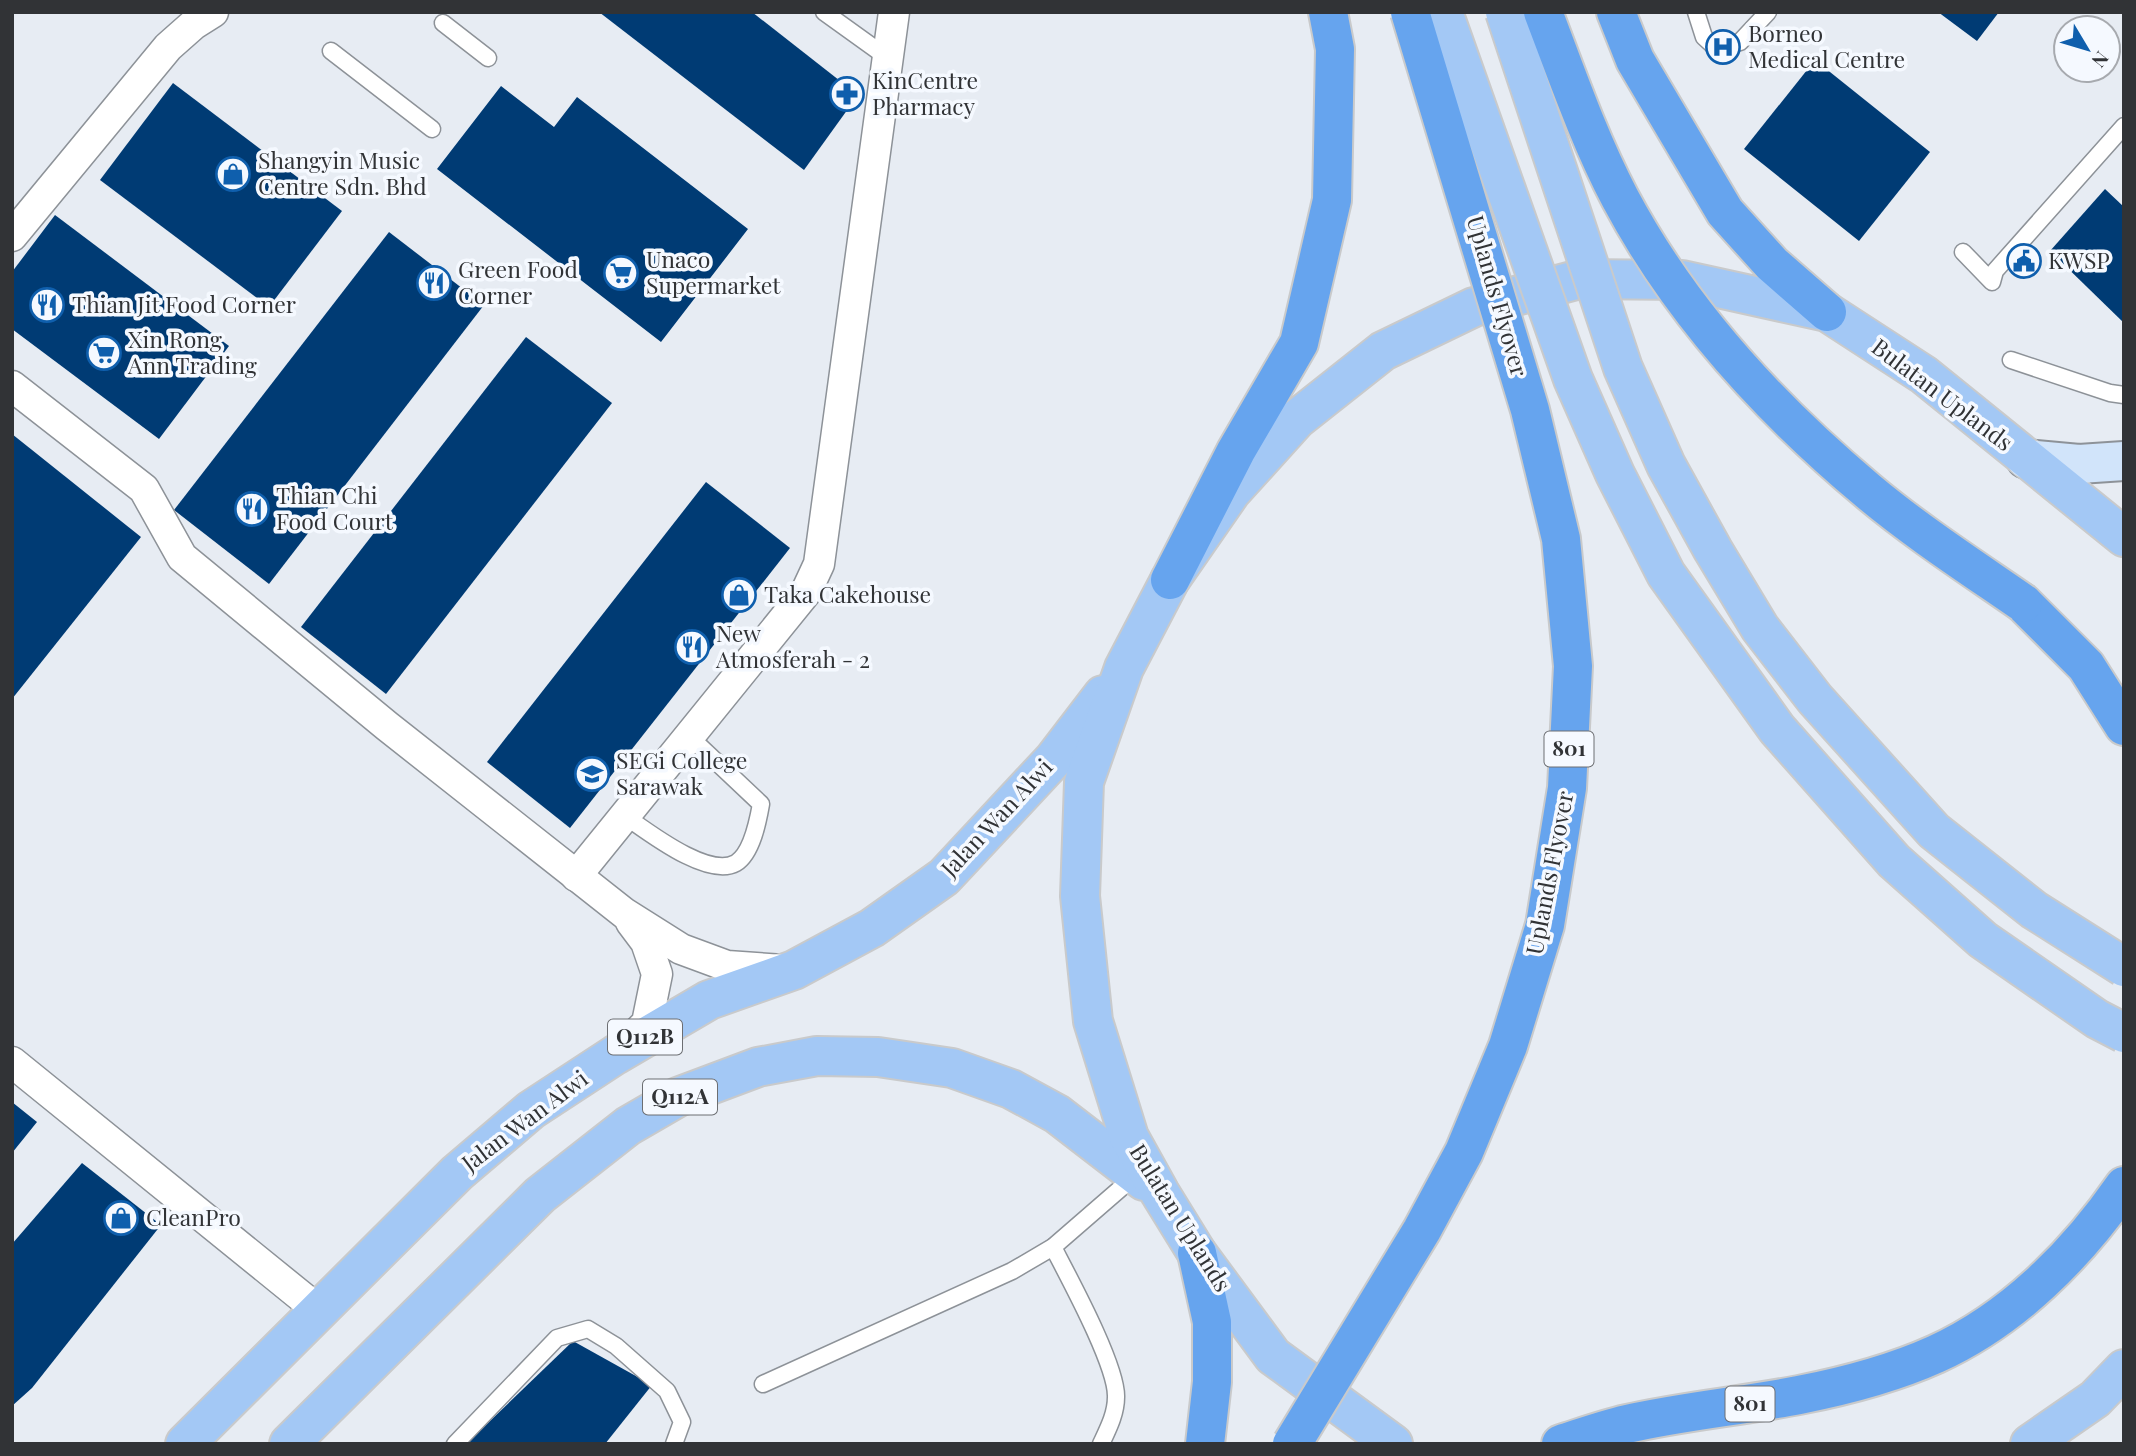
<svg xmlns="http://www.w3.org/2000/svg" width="2136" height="1456" viewBox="0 0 2136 1456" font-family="'Playfair Display',serif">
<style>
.building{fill:#003b74}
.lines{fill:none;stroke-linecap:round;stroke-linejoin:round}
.lane-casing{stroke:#8d9298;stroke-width:19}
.street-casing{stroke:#8d9298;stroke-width:33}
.secondary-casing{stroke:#8d9298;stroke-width:42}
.primary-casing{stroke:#c9cacb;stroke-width:42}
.highway-casing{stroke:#c9cacb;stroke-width:42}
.lane{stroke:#fff;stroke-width:16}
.street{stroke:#fff;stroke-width:30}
.secondary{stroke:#d1e4fa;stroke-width:38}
.primary{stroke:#a3c8f5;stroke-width:38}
.highway{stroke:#66a4ee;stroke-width:38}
.primary-bridge-casing{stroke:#c9cacb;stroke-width:42;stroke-linecap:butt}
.highway-bridge-casing{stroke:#c9cacb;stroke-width:42;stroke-linecap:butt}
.primary-bridge{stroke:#a3c8f5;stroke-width:38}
.highway-bridge{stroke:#66a4ee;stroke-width:38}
.labels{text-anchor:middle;stroke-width:7;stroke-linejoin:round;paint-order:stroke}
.shield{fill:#f5f9ff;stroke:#6c6e72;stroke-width:2}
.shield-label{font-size:21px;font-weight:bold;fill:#313336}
.poi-label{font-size:23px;fill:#313336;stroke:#f5f9ff;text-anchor:start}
.street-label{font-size:23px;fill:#313336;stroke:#f5f9ff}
</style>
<rect width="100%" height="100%" fill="#e7ecf3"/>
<!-- building -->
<g class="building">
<polygon points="599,12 752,12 858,95 804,170"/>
<polygon points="1938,12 1999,12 1977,41"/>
<polygon points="1815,60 1930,152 1859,241 1744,149"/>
<polygon points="173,83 342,211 269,307 100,180"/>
<polygon points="501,86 554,127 577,97 748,229 661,342 437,169"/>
<polygon points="2105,189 2124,207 2124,323 2050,251"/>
<polygon points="55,215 229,346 159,439 12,329 12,272"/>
<polygon points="389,232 484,305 269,584 174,510"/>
<polygon points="526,337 612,403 386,694 301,627"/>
<polygon points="12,434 141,537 12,699"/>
<polygon points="706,482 790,548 570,828 487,762"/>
<polygon points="12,1102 37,1122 12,1153"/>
<polygon points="82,1163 161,1225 32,1388 12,1406 12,1244"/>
<polygon points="573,1341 652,1385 605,1444 466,1444"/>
</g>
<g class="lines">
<!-- lane casing -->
<g class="lane-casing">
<g id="lane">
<polyline points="824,12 888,58"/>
<polyline points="1696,12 1704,37 1716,48 1740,42 1768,12"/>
<polyline points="443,23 488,58"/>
<polyline points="331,51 432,129"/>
<polyline points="1963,252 1992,282 1995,271 2124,126"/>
<polyline points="2011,360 2110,393 2124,395"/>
<path d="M625 816C647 831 708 879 736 863 752 853 758 821 761 804L689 736"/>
<path d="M1053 1247C1069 1278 1117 1366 1116 1397 1116 1414 1108 1429 1101 1444"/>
<polyline points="763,1384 1012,1271 1053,1247 1136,1175"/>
<polyline points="455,1444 557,1338 588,1329 616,1346 667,1391 682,1422 674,1444"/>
</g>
</g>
<!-- street casing -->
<g class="street-casing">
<g id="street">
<polyline points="12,236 168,47 194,24 213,12"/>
<polyline points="12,386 144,489 182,557 387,726 624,913 681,949 727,966 783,970"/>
<polyline points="576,876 806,592 819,564 894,12"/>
<polyline points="626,1044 647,1023 657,974 646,942 631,922"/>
<polyline points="12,1062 318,1310"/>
</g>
</g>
<!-- secondary casing -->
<g class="secondary-casing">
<polyline id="secondary" points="2026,459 2079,464 2124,461"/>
</g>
<!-- primary casing -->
<g class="primary-casing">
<g id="primary">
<polyline points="185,1444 457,1173 531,1110 615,1055 709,1000 794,970 872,928 944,877 1054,759 1103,695"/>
<polyline points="289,1444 540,1195 628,1126 678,1097 758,1067 817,1056 878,1057 952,1068 1011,1089 1057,1114 1144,1181"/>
<polyline points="1393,1444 1273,1356 1197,1253 1160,1193 1129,1137 1093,1021 1080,896 1084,782 1124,668 1170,580 1231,492 1297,419 1383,351 1474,307 1580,279 1682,280 1827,312 1924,375 2124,537"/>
<polyline points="2030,1444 2095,1399 2124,1369"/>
</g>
</g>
<!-- highway casing -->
<g class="highway-casing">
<g id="highway">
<polyline points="1616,12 1635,60 1725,212 1772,264 1827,312"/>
<polyline points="1170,580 1236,451 1299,343 1332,200 1335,49 1328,12"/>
<polyline points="2023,603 2086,666 2124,726"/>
<polyline points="1197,1253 1212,1322 1212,1382 1205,1444"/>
<path d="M1561 1444C1583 1437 1605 1429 1627 1424 1684 1411 1742 1406 1799 1395 1845 1386 1894 1373 1936 1354 2013 1319 2077 1254 2124 1186"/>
</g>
</g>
<!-- lane -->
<use href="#lane" class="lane"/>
<!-- street -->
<use href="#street" class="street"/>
<!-- secondary -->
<use href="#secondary" class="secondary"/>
<!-- primary -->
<use href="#primary" class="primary"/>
<!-- highway -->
<use href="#highway" class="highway"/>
<!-- primary-bridge casing -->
<g class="primary-bridge-casing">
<g id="primary-bridge">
<polyline points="1443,12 1573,379 1615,474 1666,574 1777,729 1894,861 1983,940 2097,1019 2124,1033"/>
<polyline points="1505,12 1623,368 1666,465 1713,550 1760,628 1815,699 1934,831 2034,910 2124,967"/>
</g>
</g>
<!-- highway-bridge casing -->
<g class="highway-bridge-casing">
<g id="highway-bridge">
<path d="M1543 12C1567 75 1589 139 1620 198 1680 311 1770 409 1868 491 1917 532 1971 567 2023 603"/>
<polyline points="1292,1444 1422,1230 1464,1152 1508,1046 1545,925 1567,788 1573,666 1561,539 1530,410 1410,12"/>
</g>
</g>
<!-- primary-bridge -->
<use href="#primary-bridge" class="primary-bridge"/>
<!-- highway-bridge -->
<use href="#highway-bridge" class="highway-bridge"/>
</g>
<!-- icons -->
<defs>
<g id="hospital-ring" transform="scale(1.75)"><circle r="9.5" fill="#f5f9ff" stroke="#0f5fad" stroke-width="1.5"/><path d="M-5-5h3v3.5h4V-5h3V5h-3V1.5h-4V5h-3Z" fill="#0f5fad"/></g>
<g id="pharmacy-ring" transform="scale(1.75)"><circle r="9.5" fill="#f5f9ff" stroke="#0f5fad" stroke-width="1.5"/><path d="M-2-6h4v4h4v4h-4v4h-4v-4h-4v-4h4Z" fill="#0f5fad"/></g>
<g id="shop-ring" transform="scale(1.75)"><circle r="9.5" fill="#f5f9ff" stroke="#0f5fad" stroke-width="1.5"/><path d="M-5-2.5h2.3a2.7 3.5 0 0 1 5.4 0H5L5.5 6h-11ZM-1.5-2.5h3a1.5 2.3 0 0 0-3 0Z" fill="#0f5fad"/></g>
<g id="civic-ring" transform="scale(1.75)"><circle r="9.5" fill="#f5f9ff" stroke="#0f5fad" stroke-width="1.5"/><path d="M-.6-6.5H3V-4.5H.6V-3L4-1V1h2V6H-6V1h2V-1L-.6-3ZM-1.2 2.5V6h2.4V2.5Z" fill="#0f5fad"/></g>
<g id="supermarket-ring" transform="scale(1.75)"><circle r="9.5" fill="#f5f9ff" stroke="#0f5fad" stroke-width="1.5"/><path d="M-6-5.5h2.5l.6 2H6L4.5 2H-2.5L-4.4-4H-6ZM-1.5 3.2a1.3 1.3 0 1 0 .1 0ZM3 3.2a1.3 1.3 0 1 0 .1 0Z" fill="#0f5fad"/></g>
<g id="restaurant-ring" transform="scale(1.75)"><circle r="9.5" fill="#f5f9ff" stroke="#0f5fad" stroke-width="1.5"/><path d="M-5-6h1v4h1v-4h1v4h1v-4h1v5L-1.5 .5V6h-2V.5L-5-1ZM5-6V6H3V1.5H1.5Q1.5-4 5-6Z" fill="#0f5fad"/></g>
<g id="university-ring" transform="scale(1.75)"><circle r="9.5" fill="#f5f9ff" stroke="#0f5fad" stroke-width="1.5"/><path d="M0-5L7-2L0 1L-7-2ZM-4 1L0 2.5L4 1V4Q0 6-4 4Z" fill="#0f5fad"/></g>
</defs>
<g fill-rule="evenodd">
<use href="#hospital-ring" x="1723" y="47"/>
<use href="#pharmacy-ring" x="847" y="94"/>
<use href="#shop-ring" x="233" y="174"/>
<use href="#civic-ring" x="2024" y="261"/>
<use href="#supermarket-ring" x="621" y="273"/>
<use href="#restaurant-ring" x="434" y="283"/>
<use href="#restaurant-ring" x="47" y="305"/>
<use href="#supermarket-ring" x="104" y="353"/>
<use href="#restaurant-ring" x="252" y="509"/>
<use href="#shop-ring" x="739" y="595"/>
<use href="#restaurant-ring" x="692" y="647"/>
<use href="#university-ring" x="592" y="774"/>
<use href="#shop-ring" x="121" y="1218"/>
</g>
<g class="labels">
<!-- shield labels -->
<g class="shield">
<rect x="1544.5" y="731.5" width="49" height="35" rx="5"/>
<rect x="608" y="1019.5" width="74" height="35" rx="5"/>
<rect x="643" y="1079.5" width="74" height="35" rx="5"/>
<rect x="1725.5" y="1386.5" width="49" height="35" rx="5"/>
</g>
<g class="shield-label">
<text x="1569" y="756">801</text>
<text x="645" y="1044">Q112B</text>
<text x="680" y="1104">Q112A</text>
<text x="1750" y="1411">801</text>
</g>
<!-- poi labels -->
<g class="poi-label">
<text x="1748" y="42">Borneo<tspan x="1748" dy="26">Medical Centre</tspan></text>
<text x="872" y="89">KinCentre<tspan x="872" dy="26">Pharmacy</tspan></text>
<text x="258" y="169">Shangyin Music<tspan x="258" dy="26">Centre Sdn. Bhd</tspan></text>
<text x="646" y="268">Unaco<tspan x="646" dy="26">Supermarket</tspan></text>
<text x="2048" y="269">KWSP</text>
<text x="458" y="278">Green Food<tspan x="458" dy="26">Corner</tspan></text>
<text x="72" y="313">Thian Jit Food Corner</text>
<text x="128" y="348">Xin Rong<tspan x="128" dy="26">Ann Trading</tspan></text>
<text x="276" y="504">Thian Chi<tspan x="276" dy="26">Food Court</tspan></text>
<text x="764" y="603">Taka Cakehouse</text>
<text x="716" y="642">New<tspan x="716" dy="26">Atmosferah - 2</tspan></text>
<text x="616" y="769">SEGi College<tspan x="616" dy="26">Sarawak</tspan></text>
<text x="146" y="1226">CleanPro</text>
</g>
<!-- street labels -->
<g class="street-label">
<text transform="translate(1497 296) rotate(74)" y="8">Uplands Flyover</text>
<text transform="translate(1942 395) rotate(37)" y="8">Bulatan Uplands</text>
<text transform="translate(997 818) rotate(-47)" y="8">Jalan Wan Alwi</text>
<text transform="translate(1550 873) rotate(-79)" y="8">Uplands Flyover</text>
<text transform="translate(525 1121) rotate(-37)" y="8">Jalan Wan Alwi</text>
<text transform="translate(1180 1218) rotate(58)" y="8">Bulatan Uplands</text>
</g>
</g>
<!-- border -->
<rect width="2136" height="1456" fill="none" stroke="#313336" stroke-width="28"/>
<!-- north arrow -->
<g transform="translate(2087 49) rotate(128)"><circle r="33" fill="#f5f9ff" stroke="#a7aaaf" stroke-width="2"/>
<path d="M0-5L12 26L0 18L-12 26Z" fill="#0f5fad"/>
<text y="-10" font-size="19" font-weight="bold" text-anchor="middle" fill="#313336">N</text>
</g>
</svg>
